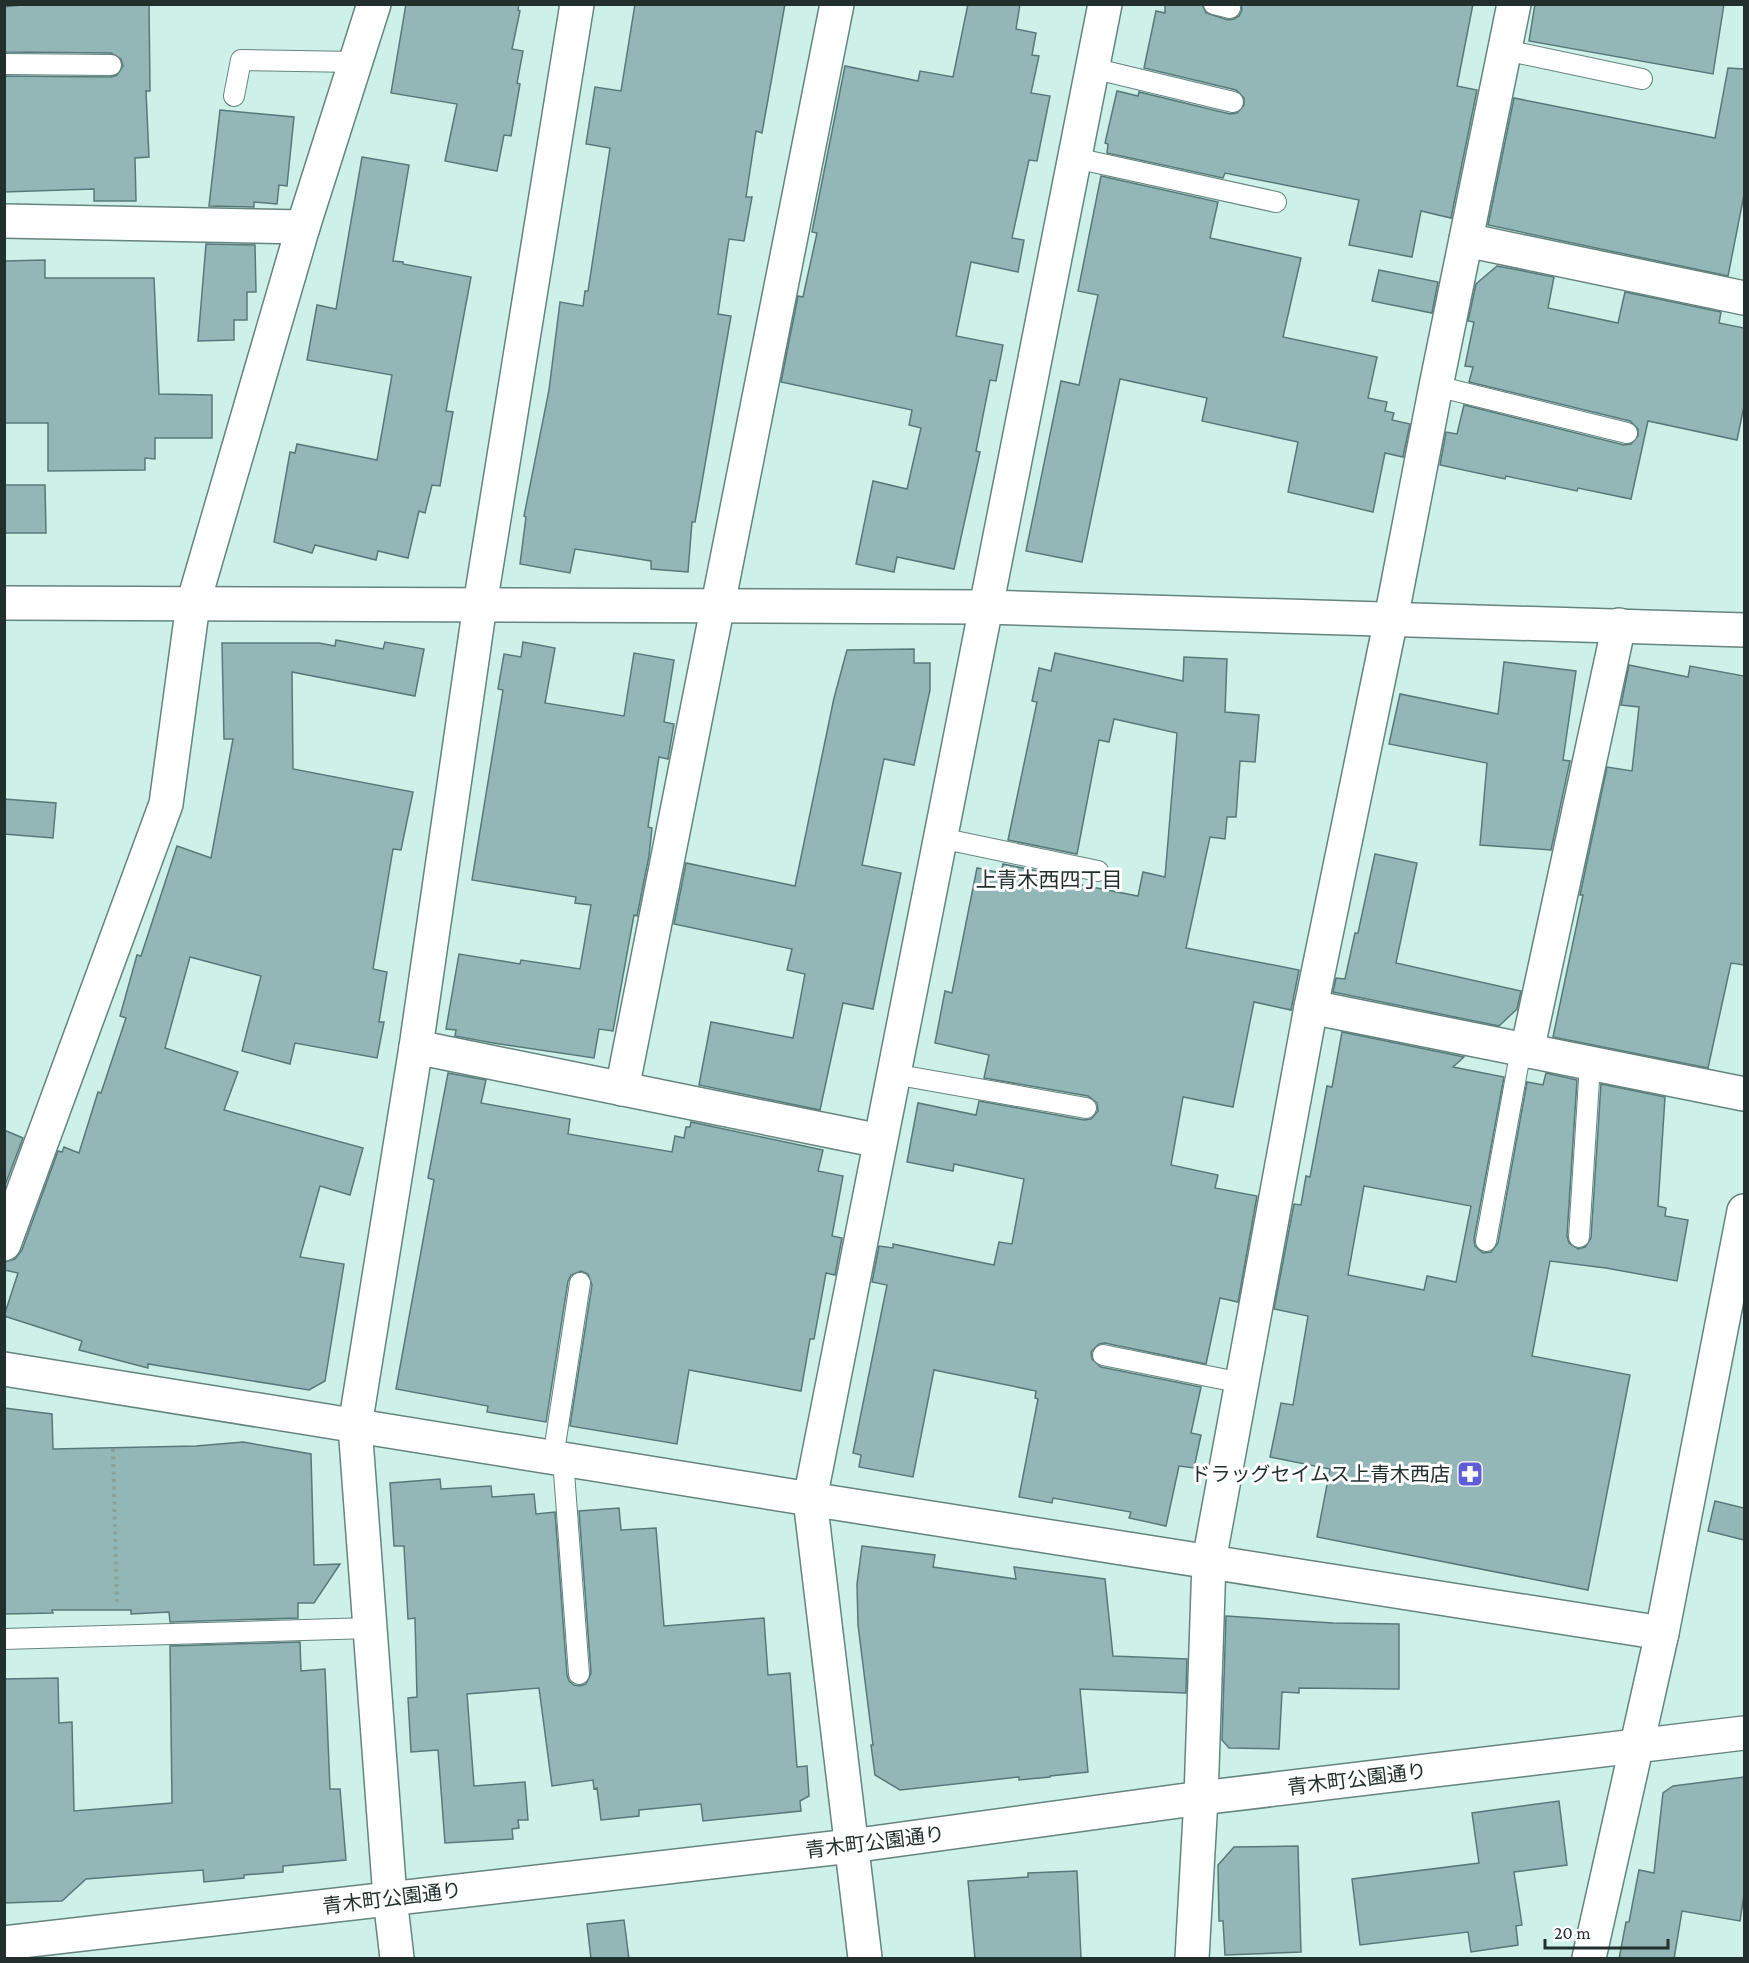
<svg xmlns="http://www.w3.org/2000/svg" width="1749" height="1963" viewBox="0 0 1749 1963" font-family="'Crimson Pro','Noto Sans JP',serif">
<style>
.building{fill:#93b6b7;stroke:#58797a;stroke-width:1.5;fill-rule:evenodd}
.lines{fill:none;stroke-linecap:round;stroke-linejoin:round}
.lane-casing{stroke:#64847d;stroke-width:22}
.street-casing{stroke:#64847d;stroke-width:36}
.secondary-casing{stroke:#64847d;stroke-width:36}
.path{stroke:#88a29c;stroke-width:4;stroke-dasharray:3 4.5;stroke-linecap:butt}
.lane{stroke:#fff;stroke-width:20}
.street{stroke:#fff;stroke-width:33}
.secondary{stroke:#fff;stroke-width:33}
.labels{text-anchor:middle;stroke-width:6;stroke-linejoin:round;paint-order:stroke}
.poi-label{font-size:20px;fill:#222f2c;stroke:#fff;text-anchor:end}
.street-label{font-size:20px;fill:#222f2c;stroke:#fff}
.neighbourhood-label{font-size:21px;fill:#222f2c;stroke:#fff}
</style>
<rect width="100%" height="100%" fill="#cdf0e8"/>
<!-- building -->
<g class="building">
<polygon points="31,4 149,4 150,91 146,91 149,157 135,158 136,201 94,201 94,189 4,192 4,76 111,77 117,75 123,66 121,59 111,53 4,52 4,7"/>
<polygon points="406,4 519,4 518,10 520,11 512,49 523,51 517,83 520,84 511,136 504,135 497,171 445,161 457,104 391,93"/>
<polygon points="635,4 785,4 762,133 756,131 746,197 752,197 744,241 729,239 718,314 731,316 695,522 692,522 688,572 651,569 651,561 575,549 570,573 520,564 526,517 524,516 549,390 560,302 583,306 585,291 588,291 610,148 586,144 595,87 621,91"/>
<polygon points="968,4 1020,4 1016,29 1036,33 1032,55 1039,56 1031,93 1050,96 1037,161 1029,160 1012,238 1024,240 1018,272 971,262 956,336 1003,345 996,381 990,380 976,451 980,452 954,569 897,557 894,572 856,564 873,481 907,489 921,428 909,425 912,410 781,382 798,296 803,297 817,233 812,232 845,66 918,81 920,71 953,77"/>
<polygon points="1165,4 1202,4 1206,13 1228,20 1234,19 1239,16 1242,10 1241,4 1473,4 1457,86 1477,90 1451,218 1421,211 1412,257 1349,245 1359,200 1225,173 1223,178 1107,153 1108,144 1105,143 1117,91 1138,96 1139,92 1230,114 1237,113 1244,105 1244,98 1236,90 1144,68 1156,11 1165,13"/>
<polygon points="1535,4 1724,4 1713,74 1529,41"/>
<polygon points="1728,68 1744,69 1744,195 1728,276 1488,225 1514,98 1715,138"/>
<polygon points="220,110 294,117 287,186 279,185 277,204 254,202 254,207 209,206"/>
<polygon points="362,157 409,165 393,261 403,262 403,264 471,277 446,411 453,412 440,486 432,485 425,513 419,511 408,558 378,551 376,560 315,545 312,553 274,542 290,452 295,453 297,444 377,460 392,375 307,360 317,305 336,309"/>
<polygon points="1101,176 1218,202 1210,238 1301,258 1283,337 1377,357 1368,398 1387,402 1385,411 1394,413 1392,420 1410,424 1403,457 1385,453 1373,512 1288,492 1298,442 1202,421 1207,398 1120,379 1082,562 1026,551 1061,381 1079,385 1098,295 1078,291"/>
<polygon points="206,244 255,245 256,292 247,292 247,320 234,320 234,340 198,341"/>
<polygon points="45,260 45,278 154,278 159,394 212,395 212,438 155,438 155,459 145,458 145,470 48,471 48,423 4,423 4,261"/>
<polygon points="1497,266 1554,277 1548,308 1618,323 1625,292 1721,312 1719,323 1744,328 1744,406 1737,440 1648,421 1631,499 1578,488 1577,491 1506,476 1505,479 1440,465 1446,432 1457,434 1464,405 1624,445 1631,444 1638,436 1638,429 1630,421 1469,382 1473,367 1465,366 1474,322 1468,321 1476,284"/>
<polygon points="1379,270 1438,282 1432,313 1372,301"/>
<polygon points="4,485 45,485 46,533 4,533"/>
<polygon points="336,640 383,649 385,642 424,649 415,696 292,672 293,769 413,792 401,850 393,849 373,969 387,972 379,1022 384,1022 377,1058 295,1043 290,1064 242,1051 261,976 190,957 165,1048 238,1072 224,1110 363,1148 350,1195 320,1186 300,1257 344,1264 325,1381 309,1390 148,1364 148,1368 79,1350 82,1341 4,1316 18,1273 4,1270 4,1262 15,1259 22,1250 58,1151 62,1152 64,1147 79,1153 98,1092 101,1093 126,1018 120,1016 137,955 141,956 177,846 211,858 233,739 224,739 222,643 319,643 335,646"/>
<polygon points="523,642 555,648 545,703 624,716 634,653 674,660 664,722 674,724 668,759 659,757 648,827 652,828 649,856 637,916 634,915 613,1031 599,1029 594,1058 493,1043 455,1036 456,1030 446,1029 459,954 520,964 521,960 580,969 591,905 575,903 576,897 472,880 503,690 498,689 504,654 521,657"/>
<polygon points="914,649 914,663 930,663 930,690 914,765 884,759 862,865 901,873 873,1009 843,1003 820,1110 699,1085 711,1022 793,1038 805,974 787,970 792,949 674,924 686,863 795,886 834,698 847,650"/>
<polygon points="1055,653 1183,681 1184,657 1227,659 1225,712 1259,715 1255,762 1240,761 1236,817 1227,817 1225,839 1210,837 1186,948 1299,970 1291,1010 1254,1002 1233,1107 1183,1097 1171,1165 1218,1175 1215,1188 1257,1196 1238,1302 1220,1298 1206,1364 1105,1343 1099,1344 1091,1352 1092,1359 1101,1367 1201,1387 1191,1433 1201,1435 1194,1468 1179,1466 1166,1526 1129,1518 1131,1512 1053,1498 1052,1503 1019,1497 1038,1399 1035,1398 1036,1391 934,1370 913,1477 859,1467 861,1455 853,1453 887,1285 872,1282 879,1246 893,1248 893,1244 994,1265 999,1242 1012,1244 1024,1179 954,1164 953,1171 907,1162 918,1103 976,1115 979,1101 1084,1120 1091,1119 1098,1111 1097,1103 1088,1096 984,1078 989,1055 935,1043 945,991 952,993 977,868 1001,873 1003,864 1072,878 1071,883 1138,896 1143,872 1165,877 1177,733 1114,719 1109,742 1099,740 1077,854 1008,840 1037,702 1032,701 1039,668 1051,671"/>
<polygon points="1504,662 1576,671 1563,760 1570,761 1551,850 1480,845 1487,763 1389,744 1400,694 1498,714"/>
<polygon points="1629,665 1688,677 1690,666 1744,676 1744,965 1731,963 1708,1068 1553,1037 1583,895 1580,895 1607,767 1632,771 1639,707 1621,705"/>
<polygon points="4,799 56,803 53,838 4,834"/>
<polygon points="1375,854 1417,863 1396,963 1521,991 1517,1009 1499,1026 1333,992 1336,978 1345,979 1355,933 1358,933"/>
<path d="M1342 1032 1464 1057 1453 1067 1504 1077 1474 1239 1475 1246 1483 1253 1491 1252 1498 1243 1527 1082 1543 1085 1546 1073 1577 1080 1567 1236 1569 1243 1578 1249 1585 1247 1591 1238 1601 1084 1665 1097 1658 1206 1666 1208 1665 1216 1688 1220 1677 1281 1606 1268 1550 1261 1532 1356 1630 1375 1588 1590 1317 1537 1330 1469 1270 1457 1281 1403 1293 1405 1308 1316 1274 1309 1294 1204 1301 1205 1306 1176 1310 1177 1327 1086 1332 1087ZM1364 1186 1471 1206 1456 1282 1427 1276 1424 1290 1348 1275Z"/>
<polygon points="448,1073 486,1080 481,1103 570,1119 568,1134 672,1152 675,1136 684,1138 686,1127 690,1127 691,1122 823,1150 818,1171 843,1176 832,1236 842,1238 835,1275 826,1273 814,1339 810,1339 801,1391 689,1370 677,1444 570,1426 592,1285 588,1274 581,1271 571,1275 568,1281 546,1422 487,1412 488,1406 396,1389 434,1180 428,1178"/>
<polygon points="4,1130 23,1138 4,1188"/>
<polygon points="4,1408 52,1414 53,1449 196,1446 243,1442 311,1454 314,1565 340,1564 314,1603 298,1603 298,1618 170,1622 169,1612 131,1614 131,1610 52,1610 53,1613 4,1614"/>
<polygon points="440,1479 441,1489 491,1486 492,1497 534,1494 536,1514 555,1512 567,1675 569,1681 574,1685 580,1686 586,1684 591,1673 579,1511 619,1508 621,1530 656,1528 664,1626 764,1618 768,1675 790,1673 797,1767 807,1766 809,1796 800,1801 801,1811 703,1821 701,1804 639,1810 639,1816 601,1820 597,1788 594,1789 593,1780 552,1786 539,1688 467,1694 474,1786 525,1782 528,1820 518,1820 519,1828 512,1829 513,1839 445,1843 438,1750 411,1752 408,1698 417,1697 415,1618 408,1619 404,1546 394,1546 390,1483"/>
<polygon points="1715,1501 1744,1508 1744,1540 1708,1531"/>
<polygon points="862,1546 935,1555 933,1567 1016,1579 1014,1567 1105,1579 1113,1656 1187,1659 1186,1693 1080,1689 1088,1772 1050,1776 1050,1777 1019,1780 1019,1777 900,1790 875,1775 871,1745 873,1745 858,1625 857,1584"/>
<polygon points="1226,1616 1333,1623 1399,1624 1399,1689 1299,1688 1299,1693 1282,1692 1279,1749 1229,1748 1222,1740"/>
<polygon points="300,1642 301,1671 325,1669 330,1789 340,1789 346,1860 283,1866 283,1872 244,1875 244,1878 204,1882 203,1870 86,1879 62,1901 4,1903 4,1679 58,1678 59,1723 72,1722 74,1811 172,1803 170,1646"/>
<polygon points="1744,1777 1744,1894 1740,1921 1682,1911 1674,1959 1619,1959 1626,1922 1629,1922 1639,1870 1654,1873 1663,1793 1673,1786"/>
<polygon points="1559,1801 1567,1865 1514,1872 1522,1925 1516,1926 1518,1945 1471,1952 1468,1932 1360,1945 1352,1879 1479,1863 1472,1813"/>
<polygon points="1298,1846 1301,1952 1225,1955 1223,1921 1219,1921 1218,1865 1234,1847"/>
<polygon points="1077,1871 1081,1959 975,1959 968,1881 1028,1877 1028,1873"/>
<polygon points="624,1920 629,1959 591,1959 587,1924"/>
</g>
<g class="lines">
<!-- lane casing -->
<g class="lane-casing">
<g id="lane">
<polyline points="1214,4 1230,8"/>
<polyline points="1505,50 1642,79"/>
<polyline points="4,64 111,65"/>
<polyline points="1092,68 1233,102"/>
<polyline points="234,96 241,60 355,62"/>
<polyline points="1075,158 1276,202"/>
<polyline points="1436,386 1627,433"/>
<polyline points="940,838 1098,871"/>
<polyline points="893,1074 1086,1108"/>
<polyline points="1579,1237 1590,1064"/>
<polyline points="1486,1241 1521,1049"/>
<polyline points="1103,1355 1242,1383"/>
<polyline points="553,1458 580,1283"/>
<polyline points="563,1459 579,1674"/>
<polyline points="4,1639 370,1628"/>
</g>
</g>
<!-- street casing -->
<g class="street-casing">
<g id="street">
<polyline points="4,221 303,227"/>
<polyline points="1466,240 1744,298"/>
<polyline points="1311,1007 1744,1094"/>
<polyline points="416,1047 880,1141"/>
<polyline points="1527,1051 1619,625"/>
<polyline points="622,1089 837,4"/>
<polyline points="4,1244 166,804 193,604 303,227 374,4"/>
<polyline points="397,1958 390,1898 355,1426 416,1047 480,605 577,4"/>
<polyline points="1192,1958 1201,1798 1209,1561 1311,1007 1391,619 1436,386 1514,4"/>
</g>
</g>
<!-- secondary casing -->
<g class="secondary-casing">
<g id="secondary">
<polyline points="4,603 986,607 1744,630"/>
<polyline points="4,1369 810,1499 1662,1633"/>
<polyline points="4,1943 851,1846 1201,1798 1744,1733"/>
<polyline points="865,1958 810,1499 1105,4"/>
<polyline points="1589,1958 1662,1633 1744,1211"/>
</g>
</g>
<!-- path -->
<polyline class="path" points="113,1449 117,1606"/>
<!-- lane -->
<use href="#lane" class="lane"/>
<!-- street -->
<use href="#street" class="street"/>
<!-- secondary -->
<use href="#secondary" class="secondary"/>
</g>
<!-- icons -->
<defs>
<g id="pharmacy-square" transform="scale(1.35)"><rect x="-9" y="-9" width="18" height="18" rx="4" fill="#615dd6" stroke="#fff"/><path d="M-2-6h4v4h4v4h-4v4h-4v-4h-4v-4h4Z" fill="#fff"/></g>
</defs>
<g fill-rule="evenodd">
<use href="#pharmacy-square" x="1470" y="1474"/>
</g>
<g class="labels">
<!-- poi labels -->
<g class="poi-label">
<text x="1450" y="1481">ドラッグセイムス上青木西店</text>
</g>
<!-- street labels -->
<g class="street-label">
<text transform="translate(1357 1779) rotate(-7)" y="7">青木町公園通り</text>
<text transform="translate(875 1842) rotate(-7)" y="7">青木町公園通り</text>
<text transform="translate(392 1898) rotate(-7)" y="7">青木町公園通り</text>
</g>
<!-- neighbourhood labels -->
<g class="neighbourhood-label">
<text x="1049" y="887">上青木西四丁目</text>
</g>
</g>
<!-- border -->
<rect width="1749" height="1963" fill="none" stroke="#222f2c" stroke-width="12"/>
<!-- scale -->
<path d="M1545 1939v9h123v-9" fill="none" stroke="#222f2c" stroke-width="3"/>
<text x="1554" y="1939" font-size="18" fill="#222f2c" stroke="#ffffff" stroke-width="4.5" paint-order="stroke">20 m</text>
</svg>
